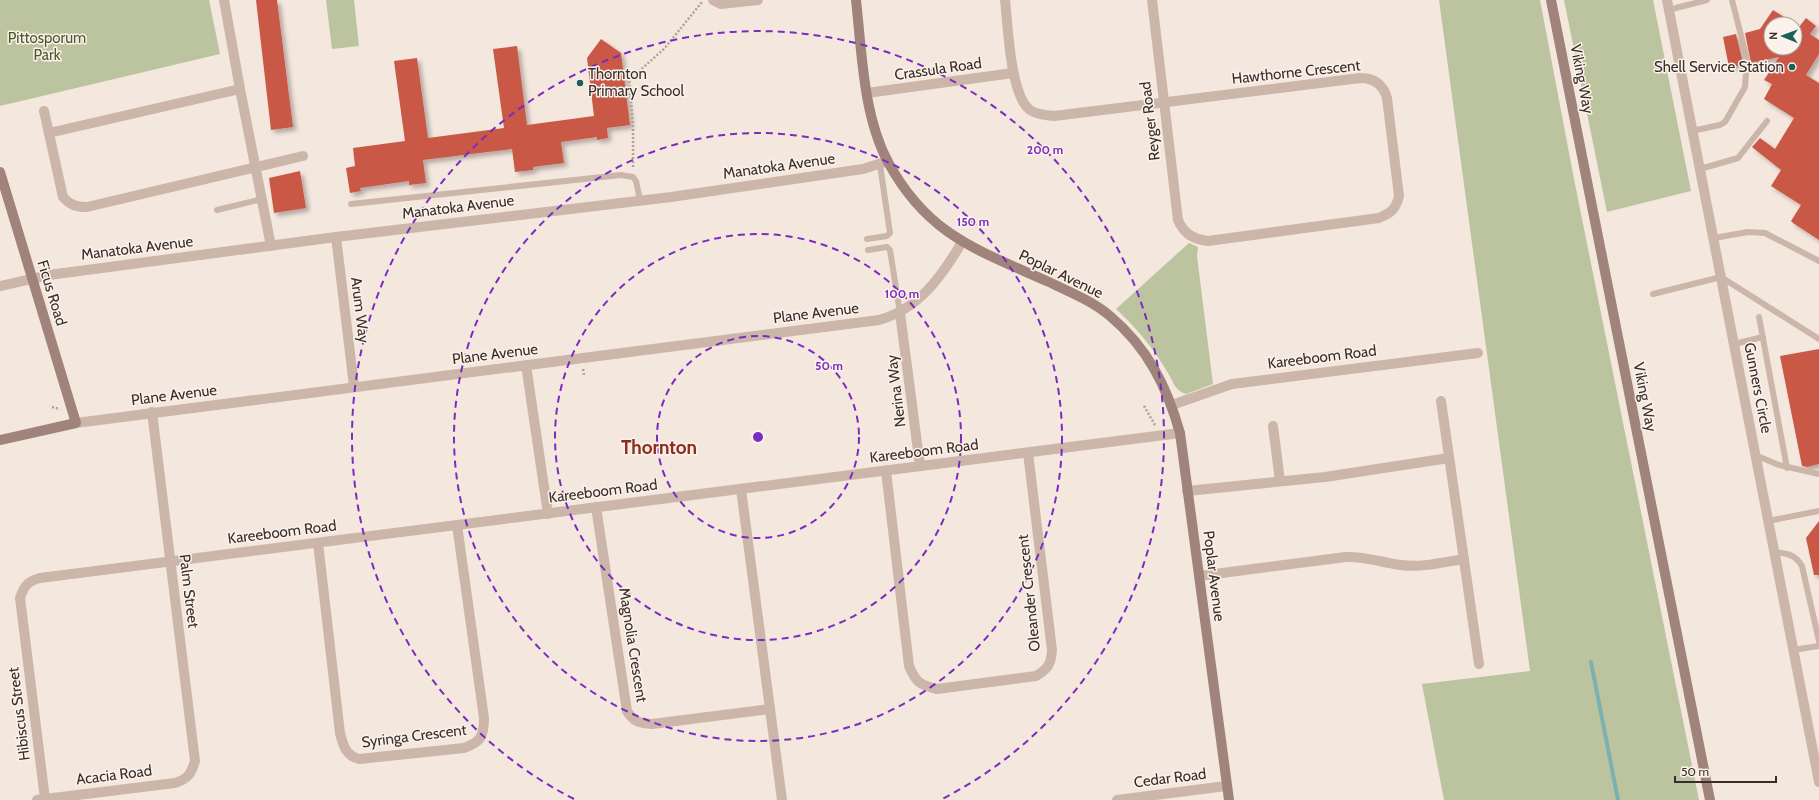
<svg xmlns="http://www.w3.org/2000/svg" width="1819" height="800" viewBox="0 0 1819 800" font-family="Cabin,sans-serif">
<style>
.green{fill:#bbc49e}
.lines{fill:none;stroke-linecap:round;stroke-linejoin:round}
.stream{stroke:#7cb2ae;stroke-width:4}
.building{fill:#ca5847;filter:url(#shadow)}
.path{stroke:#b89f94;stroke-width:2.5;stroke-dasharray:2 2;stroke-linecap:butt}
.lane{stroke:#ccb6aa;stroke-width:6}
.street{stroke:#ccb6aa;stroke-width:10}
.secondary{stroke:#a0847b;stroke-width:10}
.ring{fill:none;stroke:#7b2cbf;stroke-width:2;stroke-dasharray:7 5}
.poi-dot{fill:#1d5d5a;stroke:#fbf2eb;stroke-width:1.5}
.labels{text-anchor:middle;stroke-width:3;stroke-linejoin:round;paint-order:stroke}
.park-label{font-size:15px;fill:#4d592c;stroke:#fbf2eb}
.poi-label{font-size:15px;fill:#3a2d29;stroke:#fbf2eb;text-anchor:end}
.street-label{font-size:15px;fill:#3a2d29;stroke:#fbf2eb}
.district-label{font-size:19px;font-weight:bold;fill:#8b2e20;stroke:#fbf2eb}
.centre{fill:#7b2cbf;stroke:#fbf2eb;stroke-width:2}
.ring-label{font-size:12px;text-anchor:middle;font-weight:bold;fill:#7b2cbf;stroke:#fbf2eb;stroke-width:3;stroke-linejoin:round;paint-order:stroke}
</style>
<defs>
<filter id="shadow"><feDropShadow dx="3.5" dy="3.5" stdDeviation="2" flood-color="#0004"/></filter>
</defs>
<rect width="100%" height="100%" fill="#f4e7de"/>
<!-- green -->
<g class="green">
<polygon points="0,0 209,0 220,54 0,106"/>
<polygon points="326,0 354,0 359,46 332,49"/>
<polygon points="1439,0 1540,0 1574,179 1699,800 1444,800 1422,684 1530,671"/>
<polygon points="1564,0 1653,0 1691,191 1607,212"/>
<path d="M1189 243 1198 247 1197 256 1213 384 1186 394C1175 391 1173 381 1168 373 1154 349 1137 328 1116 309Z"/>
</g>
<g class="lines">
<!-- stream -->
<polyline class="stream" points="1591,662 1618,800"/>
</g>
<!-- building -->
<g class="building">
<polygon points="256,0 277,0 293,127 271,130"/>
<polygon points="1773,10 1795,24 1771,24 1771,48 1795,48 1795,24 1799,27 1806,18 1816,26 1810,34 1819,40 1819,54 1806,75 1819,83 1819,240 1793,223 1791,221 1801,205 1771,186 1781,170 1752,147 1760,138 1775,149 1794,118 1764,99 1772,84 1764,80 1779,57 1751,63 1745,33 1760,29"/>
<polygon points="1736,34 1742,59 1742,65 1729,67 1723,37"/>
<polygon points="601,39 621,53 630,125 607,128 608,138 597,140 597,137 561,142 564,163 533,167 533,170 515,172 512,149 423,160 426,183 409,185 409,181 360,188 361,191 350,193 346,168 355,166 353,148 405,141 394,61 417,58 428,138 504,128 493,49 517,46 527,125 594,116 587,58"/>
<polygon points="300,171 306,208 274,213 269,178"/>
<polygon points="1819,349 1819,464 1807,467 1802,466 1780,356"/>
<polygon points="1819,521 1819,575 1814,575 1806,538"/>
</g>
<g class="lines">
<!-- path -->
<g class="path">
<polyline points="633,167 633,124 629,80 664,49 702,2"/>
<polyline points="583,369 584,375"/>
<polyline points="1144,406 1155,425"/>
<polyline points="52,407 60,409"/>
</g>
<!-- lane -->
<g class="lane">
<polyline points="1668,10 1707,0"/>
<polyline points="1692,131 1720,125 1725,122 1745,87 1747,59 1732,0"/>
<polyline points="1700,169 1738,158 1767,121"/>
<polyline points="351,204 621,175 633,177 636,181 640,200"/>
<polyline points="217,210 262,199"/>
<polyline points="1714,238 1748,232 1765,233 1819,261"/>
<polyline points="867,239 887,236 890,233 880,165"/>
<polyline points="868,250 887,247 890,250 900,313"/>
<polyline points="1653,294 1721,277 1819,339"/>
<polyline points="1759,317 1787,468"/>
<polyline points="1734,344 1763,337"/>
<polyline points="1755,455 1779,465 1819,474"/>
<polyline points="1768,521 1819,511"/>
<path d="M1773 552C1786 553 1795 554 1802 566L1819 641"/>
<polyline points="1793,650 1819,646"/>
</g>
<!-- street -->
<g class="street">
<polyline points="224,0 240,89 271,246"/>
<polyline points="713,0 721,4 758,0"/>
<path d="M1005 0C1008 25 1010 95 1030 110 1037 115 1047 115 1054 116L1360 78C1374 78 1383 84 1387 98L1399 196C1396 209 1391 213 1379 218L1208 241C1193 239 1184 234 1178 220L1152 0"/>
<polyline points="1667,0 1819,782"/>
<polyline points="867,93 1013,73"/>
<path d="M44 111 63 197C70 205 76 207 87 207L303 156"/>
<polyline points="49,133 240,89"/>
<polyline points="336,237 354,386"/>
<polyline points="0,286 49,275 336,237 671,197 863,169 888,161"/>
<polyline points="900,313 920,466"/>
<polyline points="526,365 548,514"/>
<polyline points="1441,401 1479,664"/>
<polyline points="1172,405 1232,384 1478,353"/>
<path d="M76 423 879 320C919 309 942 276 962 242"/>
<polyline points="1273,426 1280,481"/>
<path d="M886 471 909 666C916 682 919 685 937 689L1036 676C1048 669 1051 664 1052 650L1028 453"/>
<polyline points="741,489 782,800"/>
<polyline points="1187,491 1325,477 1449,458"/>
<path d="M596 507 627 711C634 722 639 723 652 724L770 709"/>
<path d="M318 543 340 733C343 745 346 756 359 759L464 748C481 742 484 736 484 718L457 525"/>
<path d="M1199 576 1346 557C1366 556 1382 563 1401 565 1422 568 1444 562 1464 559"/>
<path d="M45 799 20 598C24 586 28 581 40 578L1180 433"/>
<path d="M37 800 175 783C188 779 191 774 195 761L152 412"/>
<polyline points="1117,800 1226,786"/>
</g>
<!-- secondary -->
<g class="secondary">
<path d="M856 0C862 53 863 115 888 162 928 236 978 250 1049 282 1070 292 1092 301 1110 316 1148 348 1167 387 1180 433L1229 800"/>
<polyline points="1551,0 1710,800"/>
<polyline points="0,172 76,423 0,440"/>
</g>
</g>
<!-- distance rings -->
<g class="ring">
<circle cx="758" cy="437" r="101"/>
<circle cx="758" cy="437" r="203"/>
<circle cx="758" cy="437" r="304"/>
<path d="M574 799A406 406 0 1 1 942 799"/>
</g>
<!-- markers -->
<g class="poi-dot">
<circle cx="1792" cy="67" r="4"/>
<circle cx="580" cy="83" r="4"/>
</g>
<g class="labels">
<!-- park labels -->
<g class="park-label">
<text x="47" y="43">Pittosporum<tspan x="47" dy="17">Park</tspan></text>
</g>
<!-- poi labels -->
<g class="poi-label">
<text x="1784" y="72">Shell Service Station</text>
<text x="588" y="79" text-anchor="start">Thornton<tspan x="588" dy="17">Primary School</tspan></text>
</g>
<!-- street labels -->
<g class="street-label">
<text transform="translate(938 69) rotate(-8)" y="5">Crassula Road</text>
<text transform="translate(1296 72) rotate(-6)" y="5">Hawthorne Crescent</text>
<text transform="translate(1582 79) rotate(79)" y="5">Viking Way</text>
<text transform="translate(1150 121) rotate(-97)" y="5">Reyger Road</text>
<text transform="translate(779 166) rotate(-8)" y="5">Manatoka Avenue</text>
<text transform="translate(458 207) rotate(-7)" y="5">Manatoka Avenue</text>
<text transform="translate(137 248) rotate(-7)" y="5">Manatoka Avenue</text>
<text transform="translate(1061 274) rotate(26)" y="5">Poplar Avenue</text>
<text transform="translate(52 293) rotate(73)" y="5">Ficus Road</text>
<text transform="translate(360 310) rotate(83)" y="5">Arum Way</text>
<text transform="translate(816 313) rotate(-7)" y="5">Plane Avenue</text>
<text transform="translate(495 354) rotate(-7)" y="5">Plane Avenue</text>
<text transform="translate(1322 357) rotate(-7)" y="5">Kareeboom Road</text>
<text transform="translate(1758 388) rotate(79)" y="5">Gunners Circle</text>
<text transform="translate(896 391) rotate(-97)" y="5">Nerina Way</text>
<text transform="translate(174 395) rotate(-7)" y="5">Plane Avenue</text>
<text transform="translate(1645 397) rotate(79)" y="5">Viking Way</text>
<text transform="translate(924 451) rotate(-7)" y="5">Kareeboom Road</text>
<text transform="translate(603 491) rotate(-7)" y="5">Kareeboom Road</text>
<text transform="translate(282 532) rotate(-7)" y="5">Kareeboom Road</text>
<text transform="translate(1214 576) rotate(83)" y="5">Poplar Avenue</text>
<text transform="translate(189 591) rotate(83)" y="5">Palm Street</text>
<text transform="translate(1029 593) rotate(-96)" y="5">Oleander Crescent</text>
<text transform="translate(633 645) rotate(81)" y="5">Magnolia Crescent</text>
<text transform="translate(19 714) rotate(-97)" y="5">Hibiscus Street</text>
<text transform="translate(414 736) rotate(-7)" y="5">Syringa Crescent</text>
<text transform="translate(114 775) rotate(-7)" y="5">Acacia Road</text>
<text transform="translate(1170 778) rotate(-7)" y="5">Cedar Road</text>
</g>
<!-- district labels -->
<g class="district-label">
<text x="659" y="454">Thornton</text>
</g>
</g>
<circle cx="758" cy="437" r="6" class="centre"/>
<g class="ring-label">
<text x="1045" y="154">200 m</text>
<text x="973" y="226">150 m</text>
<text x="902" y="298">100 m</text>
<text x="829" y="370">50 m</text>
</g>
<!-- north arrow -->
<g transform="translate(1783 36) rotate(271)"><circle r="19" fill="#fbf2eb" stroke="#aea39d"/>
<path d="M0-3L7 15L0 10L-7 15Z" fill="#1d5d5a"/>
<text y="-6" font-size="11" font-weight="bold" text-anchor="middle" fill="#3a2d29">N</text>
</g>
<!-- scale -->
<path d="M1675 776v6h101v-6" fill="none" stroke="#3a2d29" stroke-width="2"/>
<text x="1681" y="776" font-size="12" fill="#3a2d29" stroke="#fbf2eb" stroke-width="3" paint-order="stroke">50 m</text>
</svg>
